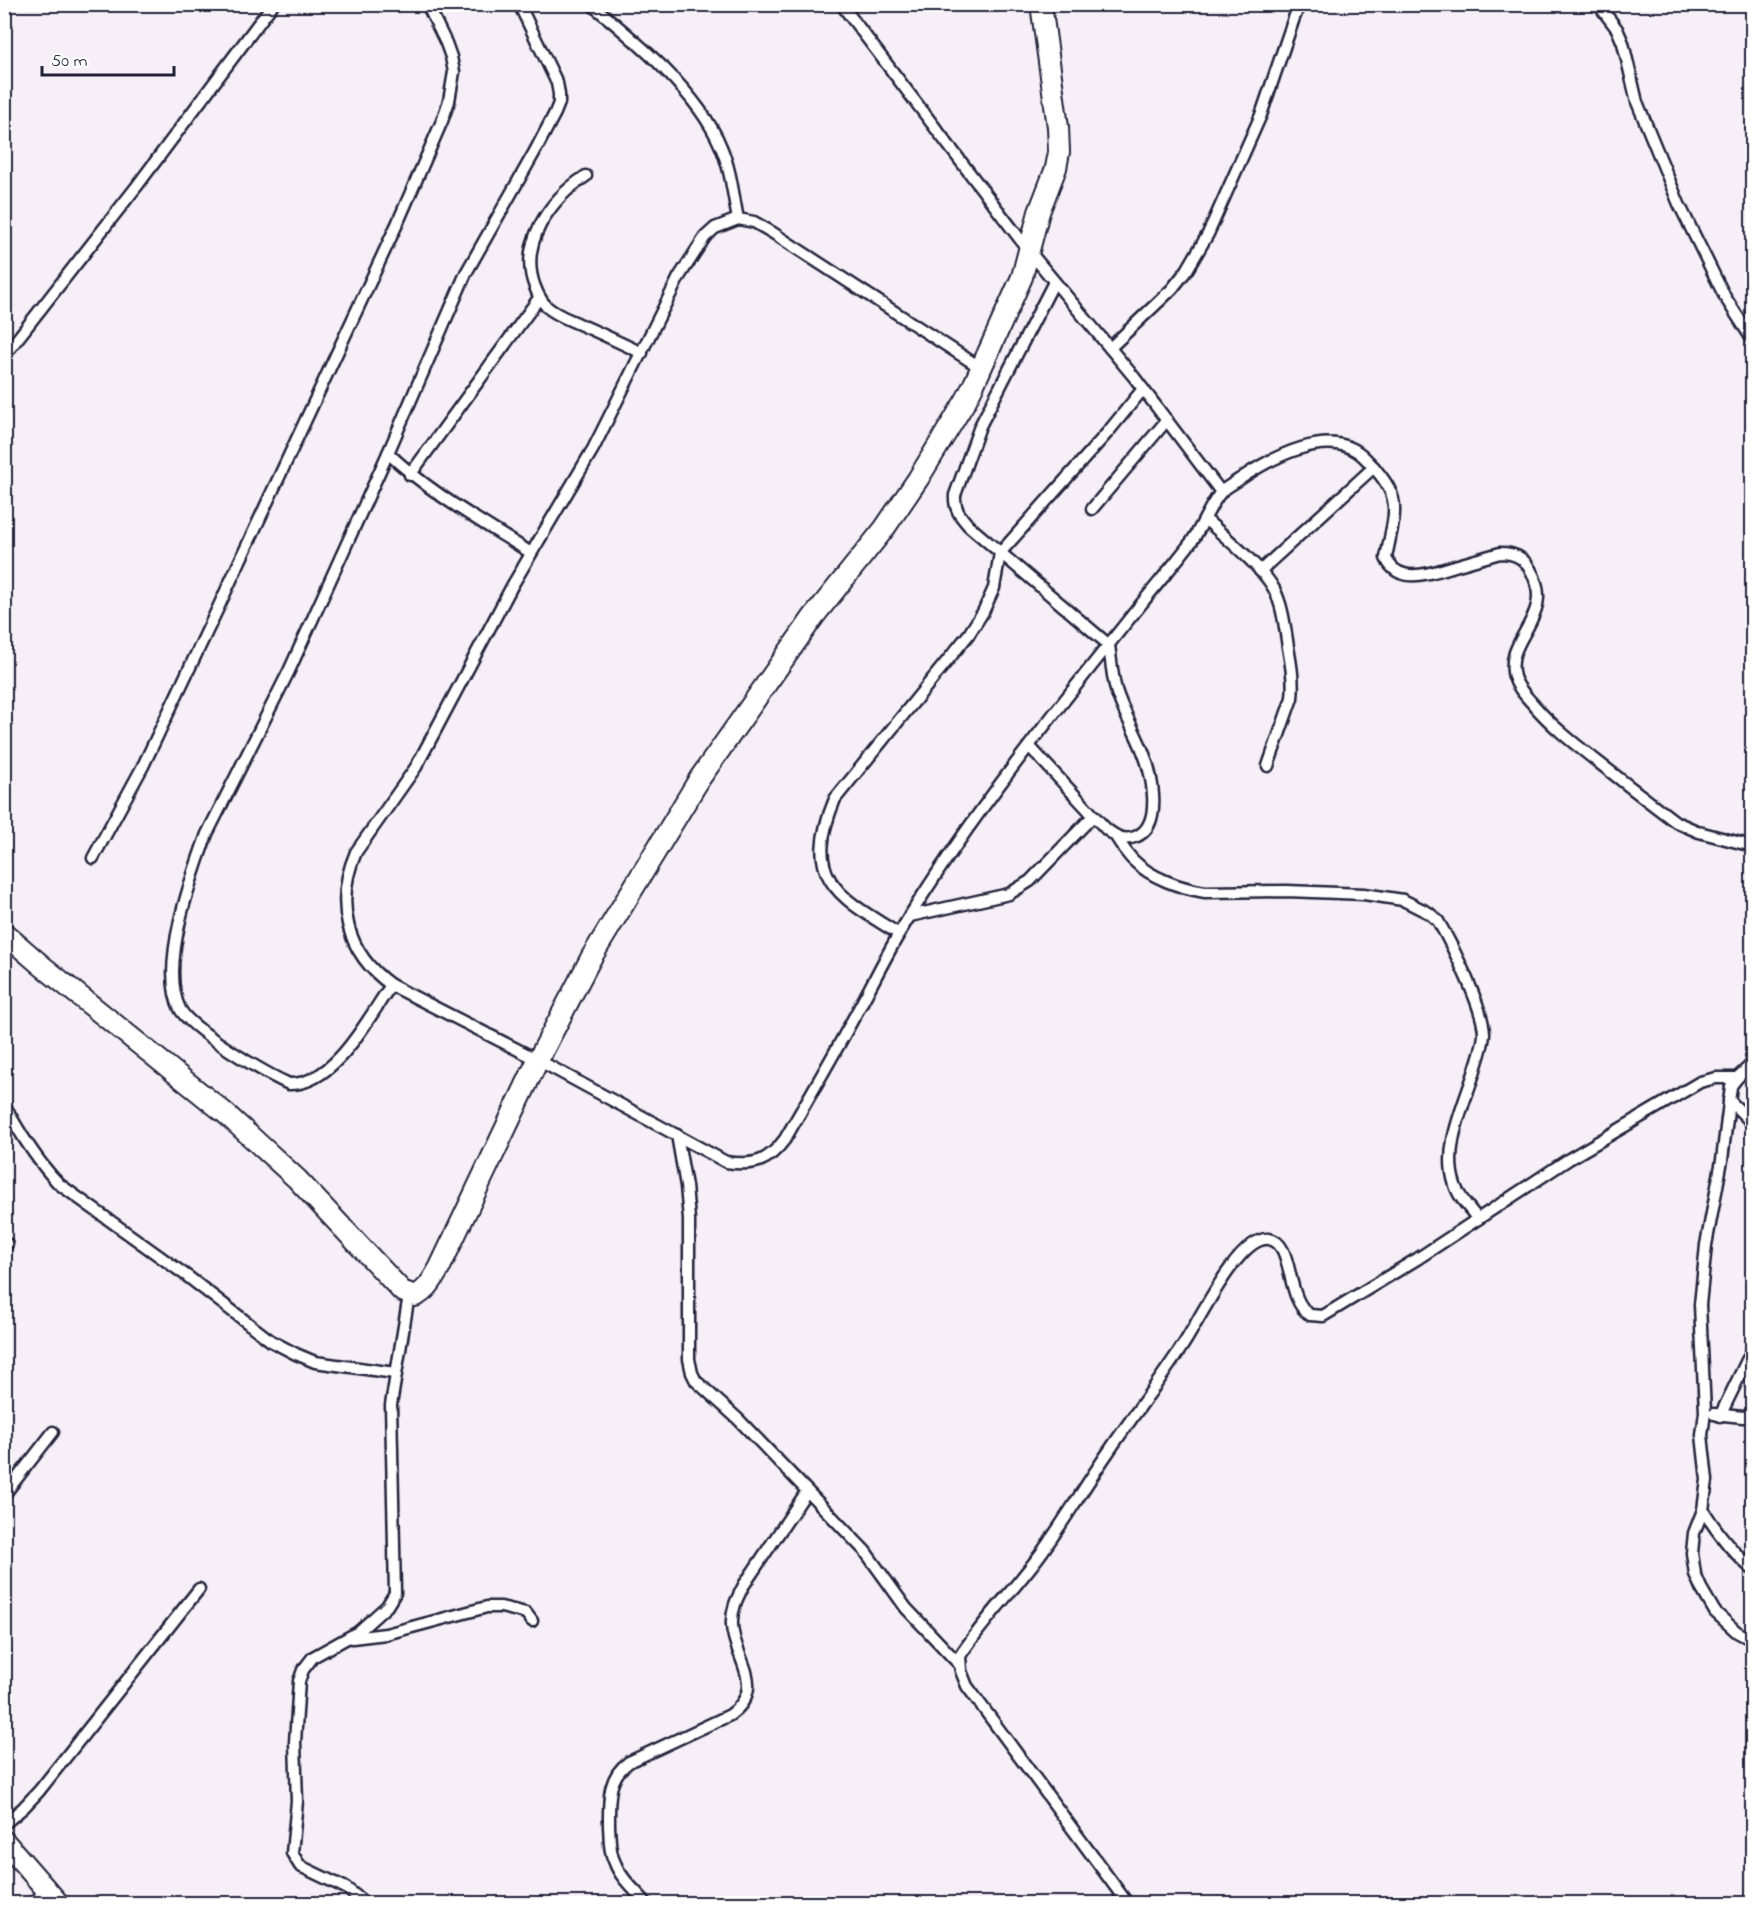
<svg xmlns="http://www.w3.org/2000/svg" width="1757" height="1908" viewBox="0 0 1757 1908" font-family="'Indie Flower',sans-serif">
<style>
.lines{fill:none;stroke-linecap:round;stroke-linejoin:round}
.lane-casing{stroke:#22223b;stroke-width:15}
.street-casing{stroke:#22223b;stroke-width:24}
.lane{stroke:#fff;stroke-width:10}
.street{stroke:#fff;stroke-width:20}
</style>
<rect width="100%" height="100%" fill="#f6eff7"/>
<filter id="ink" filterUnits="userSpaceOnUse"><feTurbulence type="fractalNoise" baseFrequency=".0167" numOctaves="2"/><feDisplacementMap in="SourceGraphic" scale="12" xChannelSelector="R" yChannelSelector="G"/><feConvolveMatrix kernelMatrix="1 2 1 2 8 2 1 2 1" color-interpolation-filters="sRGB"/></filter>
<g filter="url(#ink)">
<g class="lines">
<!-- lane casing -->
<g class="lane-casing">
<g id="lane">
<path d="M591 4C636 41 699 93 721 147 731 170 733 195 738 219L715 228 705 237 679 277 593 449 512 586 416 767 356 852C334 903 346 953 391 985L538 1060 726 1162C755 1166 768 1162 785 1139 808 1099 831 1060 853 1019 871 987 887 953 906 922 974 811 1061 704 1142 603 1159 582 1176 562 1192 541 1201 528 1212 501 1222 491 1227 487 1234 483 1240 479 1271 458 1332 424 1365 458 1405 498 1395 509 1386 558 1399 588 1436 571 1458 565 1472 561 1486 557 1500 553 1514 553 1523 557 1530 569 1558 616 1503 638 1514 677 1517 687 1525 695 1532 703 1554 729 1580 748 1607 769 1630 787 1653 805 1676 822L1699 832 1752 846"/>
<polyline points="841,4 1029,251 1134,377 1221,492"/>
<polyline points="1598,4 1617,29 1623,43 1637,102 1679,204 1725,297 1752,339"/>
<path d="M586 176C550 199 518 244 535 287 538 295 541 301 547 307 556 315 568 319 579 324 600 333 621 343 642 353"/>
<polyline points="738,219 754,222 773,233 981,368"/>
<polyline points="1110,348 1172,289 1187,270 1208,234 1261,115 1294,18 1300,4"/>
<polyline points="4,356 137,186 273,4"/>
<path d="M388 453C431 494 481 521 531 553"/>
<polyline points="410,475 539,298"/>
<polyline points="1092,509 1167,420"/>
<path d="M1205 519C1224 536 1263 568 1274 589 1283 606 1285 628 1288 647 1291 664 1294 681 1292 698L1268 766"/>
<polyline points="1260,571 1374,467"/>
<path d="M1030 747 1106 829C1115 836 1123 841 1135 837 1165 826 1151 770 1142 749 1134 729 1122 710 1116 690 1112 675 1111 660 1109 645L969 526C960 516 954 509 955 495L980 426 1054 282"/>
<path d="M1116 837C1121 844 1126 853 1133 860 1151 878 1180 888 1205 892L1287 891 1364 894 1403 900 1429 913 1438 921C1451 943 1485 1011 1484 1035 1483 1047 1478 1059 1475 1070 1464 1106 1442 1148 1455 1185 1459 1198 1470 1209 1478 1219"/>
<polyline points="93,858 143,766 218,608 398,222 442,121 449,101 454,72 451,57 446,43 427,4"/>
<polyline points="910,916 1009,894 1030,881 1093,816"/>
<path d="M899 934C837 896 802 878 835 799L969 634 983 612 994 588 1000 553 1108 432 1143 389"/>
<path d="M391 985C369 1017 334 1086 289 1084 266 1074 190 1029 180 1009 159 966 191 878 207 834L289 671 388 453 466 273 534 153 555 113 559 103V94L557 83 519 4"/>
<polyline points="1752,1064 1737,1078 1731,1086 1722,1160 1706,1245 1700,1305 1705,1412 1702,1435 1707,1480 1703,1510 1694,1533 1692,1553 1695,1574 1701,1588 1715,1612 1737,1632 1752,1640"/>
<polyline points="1729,1100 1752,1123"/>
<path d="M4 1104C19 1132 37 1161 59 1184L187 1276 271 1341 296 1354 315 1362 395 1373"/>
<polyline points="677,1135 686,1186 689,1219 689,1359 692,1373 696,1381 738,1419 865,1551 906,1608 959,1664"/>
<polyline points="4,1249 7,1244"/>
<polyline points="1714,1414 1743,1417 1752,1416"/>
<polyline points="1720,1416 1752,1350"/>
<polyline points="4,1495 53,1432"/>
<path d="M1703 1510C1717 1532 1732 1552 1752 1569"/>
<polyline points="352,1638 386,1634 487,1607 501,1607 526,1613 532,1621"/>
<polyline points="4,1824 23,1808 39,1791 199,1589"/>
<polyline points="33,1904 46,1890"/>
<polyline points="366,1904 346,1888 300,1866 292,1853 297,1801 295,1742 299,1681 303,1670 313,1657 358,1632 387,1606 395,1593 391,1405 409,1295"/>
<path d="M647 1904C636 1891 621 1879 615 1863 609 1852 610 1839 609 1826 609 1802 607 1777 629 1762L730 1715C769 1686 733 1658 732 1625 731 1610 737 1598 744 1585L807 1491"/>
<path d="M1128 1904 967 1686 961 1671 960 1656C984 1619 1016 1588 1042 1552 1065 1520 1085 1486 1107 1454 1132 1417 1159 1382 1183 1345 1198 1323 1239 1235 1269 1239 1295 1243 1284 1298 1310 1315L1323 1316 1417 1259 1569 1159 1700 1082 1716 1078H1737"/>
</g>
</g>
<!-- street casing -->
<g class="street-casing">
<g id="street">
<path d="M4 933 41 965 225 1113 297 1179 402 1291 415 1296C427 1291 433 1279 439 1269L538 1060 591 958 700 778 814 616 884 529 918 479 966 400 974 384 1022 277 1039 212 1056 168 1059 152 1058 127 1041 4"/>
<polyline points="4,1841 59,1904"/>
</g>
</g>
<!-- lane -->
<use href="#lane" class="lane"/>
<!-- street -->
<use href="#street" class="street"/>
</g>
</g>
<!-- margin -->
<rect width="1757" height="1908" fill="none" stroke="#fff" stroke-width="24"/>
<rect x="12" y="12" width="1733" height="1884" fill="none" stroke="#22223b" stroke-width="2" filter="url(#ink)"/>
<!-- scale -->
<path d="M42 66v9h132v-9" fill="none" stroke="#22223b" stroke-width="3"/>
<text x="51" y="66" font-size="18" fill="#22223b" stroke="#ffffff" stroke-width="4.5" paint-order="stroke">50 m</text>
</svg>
